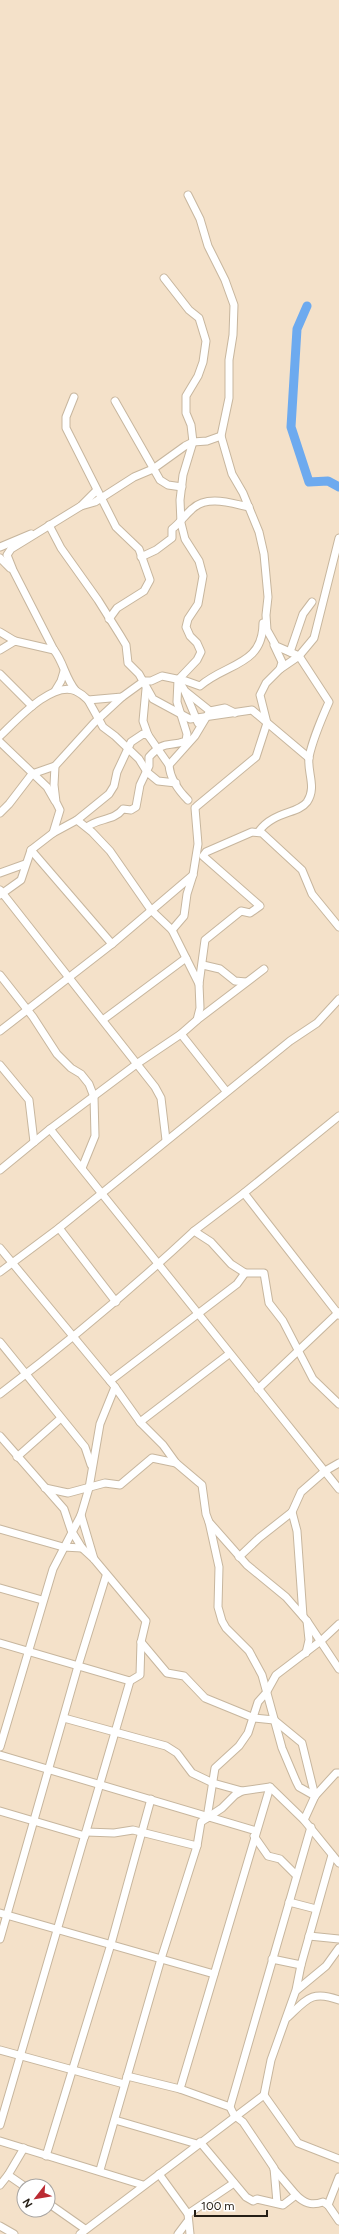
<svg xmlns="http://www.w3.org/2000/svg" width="339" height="2234" viewBox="0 0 339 2234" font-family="Figtree,sans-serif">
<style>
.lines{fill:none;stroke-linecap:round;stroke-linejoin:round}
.river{stroke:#6daaef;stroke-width:9}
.minor-casing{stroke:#c7b69e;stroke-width:9}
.minor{stroke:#fff;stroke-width:7}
</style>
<rect width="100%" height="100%" fill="#f4e1c9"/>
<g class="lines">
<!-- river -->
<polyline class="river" points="307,306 297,329 291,427 309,482 328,481 339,487"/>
<!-- minor casing -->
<g class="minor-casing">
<g id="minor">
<path d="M188 195 200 219 208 246 225 280 234 305 233 335 229 360V398L221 436 232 474 243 493 259 532 264 554 268 597 266 615 267 630 276 646 299 656 329 702C321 720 313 738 309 757 307 773 317 787 307 802 298 814 274 811 259 831"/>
<polyline points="74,397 66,417 66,428 116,527 139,549 150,580 144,591 117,608 109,619"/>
<polyline points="115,401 160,480 168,485 182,487"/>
<polyline points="81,506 95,502 134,477 153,469 185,446 193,442 207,441 221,436"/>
<polyline points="49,525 61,548 98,600 120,635 126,645 128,663 139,674 153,699 190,719 252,710 309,758"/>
<polyline points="0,547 31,534"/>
<path d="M141 557 156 550 172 538V529C180 523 184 516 192 509 207 495 230 503 249 507"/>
<polyline points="0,558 10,568"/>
<polyline points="0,632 15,641"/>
<polyline points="0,650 15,641 54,650"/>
<polyline points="290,652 303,614 312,602"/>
<polyline points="280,669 299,656 314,638 339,538"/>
<polyline points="0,674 32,706"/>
<polyline points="178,680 185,691 210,711 225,708 235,713"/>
<polyline points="146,689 143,721 148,735 169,765"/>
<polyline points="55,691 61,681 64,671"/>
<path d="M76 691C65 678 64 663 54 650L13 570 7 555 11 549 81 506 96 491"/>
<polyline points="185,692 198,723"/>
<polyline points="88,700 103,727 115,736 139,759 147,772 158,781 176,783"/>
<path d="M0 736C16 721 52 680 76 691 80 693 85 697 88 700L122 697 144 681H151L162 676 186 681 200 686C226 663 263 666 263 623"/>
<polyline points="0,742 47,787 55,801"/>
<path d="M188 800C179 791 170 778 169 765L195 736 210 711"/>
<polyline points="197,806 256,757 267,723 260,695 266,683 280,669 282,662 274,645"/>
<polyline points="0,813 9,804 32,774 55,766"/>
<polyline points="77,820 109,794 114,786 117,772 131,742 143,734 148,735"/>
<path d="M87 827C98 818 114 821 123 809L131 810 136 807 140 785 149 766V757C165 739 168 748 186 741L187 734 177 702 178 680 197 660 201 652 197 643 190 636 186 627 188 619 198 604 203 576 199 561 185 539 181 523 180 500 183 475 193 442 191 425 186 413V396L198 376 203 362 206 341 199 318 189 310 164 278"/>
<polyline points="53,833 60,810 56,802 54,785 55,766 94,723 122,697"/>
<polyline points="31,850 112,944"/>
<polyline points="0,873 25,864"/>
<polyline points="0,890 155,1087 161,1098 166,1140"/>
<polyline points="0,895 21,880 31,850 53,833 77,820 92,832 110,851 151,910 172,930 199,984"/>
<polyline points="172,930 184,916 187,894 193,875 198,844 195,808"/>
<polyline points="203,965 220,969 235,981 246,982"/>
<polyline points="0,975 33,1017 57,1054 71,1068 81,1074 89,1084 94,1097 95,1136 82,1168"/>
<polyline points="104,1019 186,958"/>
<polyline points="197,1020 264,969"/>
<polyline points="0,1031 112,944 193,875"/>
<polyline points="181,1034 226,1091"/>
<polyline points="0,1065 29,1100 34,1142"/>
<polyline points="50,1129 339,1489"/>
<polyline points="0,1170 50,1129 138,1063 181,1034 197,1020 200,1008 199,984 205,940 241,911 250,913 260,906 203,856 206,852 252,832 262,833 302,870 312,894 339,927"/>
<polyline points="244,1193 339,1315"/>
<polyline points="59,1228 116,1302"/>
<polyline points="194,1231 244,1193 339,1116"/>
<polyline points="0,1248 115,1387 140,1422 163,1445 176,1463 202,1485 206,1514 209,1522 247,1565 286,1597 307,1621 339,1669"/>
<polyline points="0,1272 59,1228 290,1041 317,1023 339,999"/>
<polyline points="0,1342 85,1447 91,1465"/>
<polyline points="110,1381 237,1284 245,1273 264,1273 269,1303 283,1321 313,1379 339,1404"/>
<polyline points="258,1389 339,1312"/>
<path d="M0 1394C67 1343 132 1289 194 1231L211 1242 231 1264 245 1273"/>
<polyline points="140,1422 229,1354"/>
<polyline points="0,1436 64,1509 71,1530 82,1548 94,1559 146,1621 141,1642 140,1675 130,1681 0,2125"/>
<polyline points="17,1457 61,1418"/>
<polyline points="45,1488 68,1493 105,1483 120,1485 152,1458 176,1463"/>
<polyline points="292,1512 297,1531 303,1616"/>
<polyline points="81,1515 94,1559"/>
<polyline points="209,1522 219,1567 218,1607 222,1621 226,1628 249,1651 262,1675 282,1748 296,1781 299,1787 315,1796"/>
<polyline points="0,1529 63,1547 82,1548"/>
<polyline points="239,1557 259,1538 292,1512 301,1492 325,1471 339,1463"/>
<polyline points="0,1588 42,1600"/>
<polyline points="141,1642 167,1673 184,1676 205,1698 254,1718 274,1720 302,1743 315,1796"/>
<polyline points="0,1643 130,1681"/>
<polyline points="306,1653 309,1640 307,1621"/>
<polyline points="64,1718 166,1746 177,1753 192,1773 213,1783 242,1791"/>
<polyline points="0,1747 53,1569 81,1515 89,1488 100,1424 115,1387"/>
<polyline points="0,1755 256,1831"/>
<polyline points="270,1787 180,2089 230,2107 234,2115 243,2122 274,2168 277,2203"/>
<polyline points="0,1811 85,1836"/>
<polyline points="207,1818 215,1768 239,1746 248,1733 258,1702 266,1693 276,1675 322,1640 339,1624"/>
<polyline points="304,1820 315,1796 336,1773 339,1773"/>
<polyline points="86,1832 114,1833 133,1830 197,1846"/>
<polyline points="254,1836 268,1856 280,1859 296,1875"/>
<polyline points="289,1902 316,1909"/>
<polyline points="0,1913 214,1974"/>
<polyline points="309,1936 339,1939"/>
<polyline points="0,1939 78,1666 106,1576"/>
<polyline points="272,1959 301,1965"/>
<polyline points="297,1990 326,1966 339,1948"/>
<path d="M288 2017C307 1999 312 1990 339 2000"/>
<polyline points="0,2050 124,2084"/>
<polyline points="127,2076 180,2089"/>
<polyline points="264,2095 298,2143 339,2159"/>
<polyline points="230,2107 311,1827"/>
<polyline points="115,2120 197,2144"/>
<polyline points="0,2141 143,2185"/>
<path d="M200 2142 246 2197 253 2201 257 2199 283 2205 296 2195C304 2203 311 2206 323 2202L328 2205 339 2221"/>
<polyline points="24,2148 8,2175 24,2186"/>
<polyline points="46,2156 111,1944 151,1799"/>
<polyline points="274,2169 296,2195"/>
<polyline points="100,2170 161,1959 197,1846 201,1822 222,1808 235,1795 242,1791 270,1787 304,1820 339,1863"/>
<polyline points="159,2174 188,2214 190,2234"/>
<polyline points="0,2185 8,2175"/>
<polyline points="48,2203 85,2229"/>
<polyline points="328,2205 339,2177"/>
<polyline points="188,2214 234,2183"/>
<polyline points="0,2226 14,2234"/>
<polyline points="80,2234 264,2095 271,2060 296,1990 301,1965 332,1855"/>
<polyline points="178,2234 187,2222"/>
</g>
</g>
<!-- minor -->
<use href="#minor" class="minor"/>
</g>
<!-- north arrow -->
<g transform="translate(36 2198) rotate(239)"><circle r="19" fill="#ffffff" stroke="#a8a5a2"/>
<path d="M0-3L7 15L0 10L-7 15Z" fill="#bb2b33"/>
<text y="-6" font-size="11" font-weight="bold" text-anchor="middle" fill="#251f16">N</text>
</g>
<!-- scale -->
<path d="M195 2210v6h72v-6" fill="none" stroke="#251f16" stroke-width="2"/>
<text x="201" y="2210" font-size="12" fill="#251f16" stroke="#ffffff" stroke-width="3" paint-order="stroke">100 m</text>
</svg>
